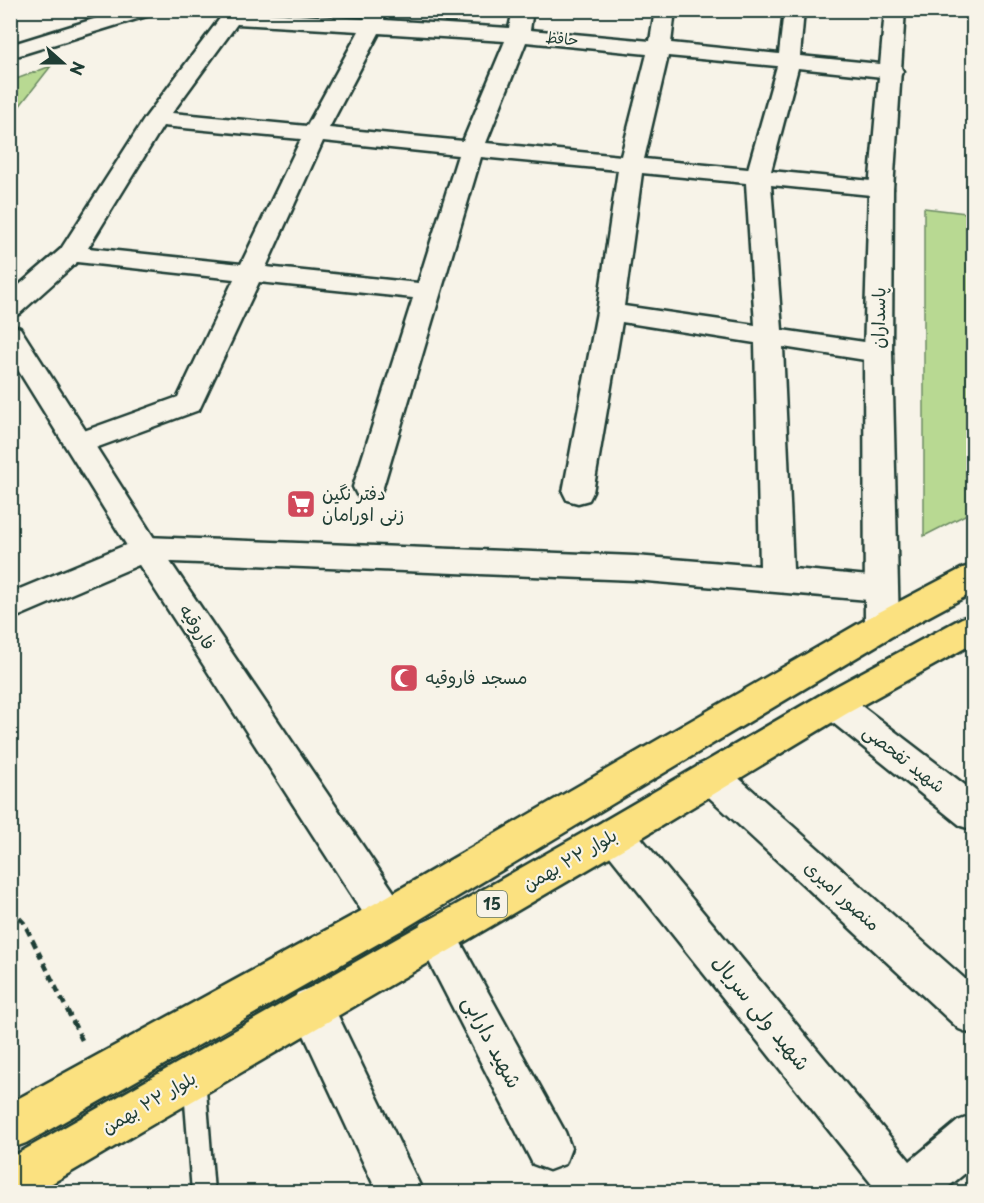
<svg xmlns="http://www.w3.org/2000/svg" width="984" height="1203" viewBox="0 0 984 1203" font-family="'Playpen Sans','Playpen Sans Arabic',sans-serif">
<style>
.green{fill:#b8d992;stroke:#6c8b63;stroke-width:1.5}
.lines{fill:none;stroke-linecap:round;stroke-linejoin:round}
.lane-casing{stroke:#1f3d34;stroke-width:5}
.street-casing{stroke:#1f3d34;stroke-width:5}
.secondary-casing{stroke:#1f3d34;stroke-width:5}
.primary-casing{stroke:#1f3d34;stroke-width:5}
.path{stroke:#1f3d34;stroke-width:4.5;stroke-dasharray:8 5;stroke-linecap:butt}
.lane{fill:#f7f3e8;fill-rule:evenodd}
.street{fill:#f7f3e8;fill-rule:evenodd}
.secondary{fill:#f7f3e8;fill-rule:evenodd}
.primary{fill:#fbe180;fill-rule:evenodd}
.labels{text-anchor:middle;stroke-width:4.5;stroke-linejoin:round;paint-order:stroke}
.far-street-label{font-size:15px;fill:#1f3d34;stroke:#f7f3e8}
.shield{fill:#f7f3e8;stroke:#60746a;stroke-width:1.5}
.shield-label{font-size:16px;font-weight:bold;fill:#1f3d34}
.street-label{font-size:18px;fill:#1f3d34;stroke:#f7f3e8}
.poi-label{font-size:18px;fill:#1f3d34;stroke:#f7f3e8;text-anchor:start}
.near-street-label{font-size:21px;fill:#1f3d34;stroke:#f7f3e8}
</style>
<rect width="100%" height="100%" fill="#f7f3e8"/>
<filter id="ink" filterUnits="userSpaceOnUse"><feTurbulence type="fractalNoise" baseFrequency=".0167" numOctaves="2"/><feDisplacementMap in="SourceGraphic" scale="12" xChannelSelector="R" yChannelSelector="G"/><feConvolveMatrix kernelMatrix="1 2 1 2 8 2 1 2 1" color-interpolation-filters="sRGB"/></filter>
<g filter="url(#ink)">
<!-- green -->
<g class="green">
<polygon points="51,66 11,117 11,81"/>
<polygon points="924,208 974,214 973,511 924,536"/>
</g>
<g class="lines">
<!-- lane casing -->
<g class="lane-casing">
<polygon id="lane" points="194,1066 202,1069 205,1077 214,1192 192,1192 183,1077 186,1069"/>
</g>
<!-- street casing -->
<g class="street-casing">
<g id="street">
<polygon points="73,10 109,10 110,13 107,17 100,19 76,14"/>
<path d="M221 10 364 19 367 10H387L384 20 509 28 513 10H533L530 30 650 41 655 10H675L671 43 779 54 784 10H804L800 56 900 66 903 71 900 76 892 78 798 68 771 171 881 182 890 184 893 189 890 194 881 196 771 185 782 330 878 344 888 347 892 353 888 359 878 362 783 347 793 569 880 577 892 580 896 589 892 598 880 601 635 580 148 561 10 620V593L145 537 635 556 760 566 755 343 622 322 593 492 589 500 578 503 567 500 563 492 597 312 618 170 481 157 383 487 379 495 368 498 357 495 353 487 413 298 259 282 199 410 90 450 80 453 70 450 65 443 70 436 178 397 234 279 77 262 19 314 10 316V293L61 249 145 118 221 17ZM237 24 359 31 307 126 172 113ZM379 33 505 41 463 141 329 128ZM526 42 647 54 621 156 486 143ZM668 56 777 66 748 169 644 159ZM163 126 301 139 241 264 88 248ZM323 141 458 155 418 283 266 267ZM642 173 746 183 755 325 624 306Z"/>
<polygon points="834,690 846,694 974,792 974,830 961,826 822,714 816,704 822,694"/>
<polygon points="711,760 724,765 974,987 974,1035 959,1029 698,787 693,776 698,765"/>
<polygon points="615,817 628,822 910,1161 958,1121 974,1115 974,1166 942,1192 878,1192 602,846 596,834 602,822"/>
<polygon points="436,917 450,923 565,1132 571,1148 565,1164 549,1170 533,1164 416,936 422,923"/>
<polygon points="312,987 327,993 423,1192 377,1192 291,1007 297,993"/>
</g>
</g>
<!-- secondary casing -->
<g class="secondary-casing">
<g id="secondary">
<polygon points="123,10 156,10 153,14 10,58 10,45"/>
<polygon points="885,10 905,10 893,189 892,353 899,626 894,635 882,639 870,635 865,626 864,353 869,189"/>
<polygon points="10,325 20,328 156,541 402,904 408,917 402,930 388,935 374,930 134,557 10,357"/>
</g>
</g>
<!-- primary casing -->
<g class="primary-casing">
<g id="primary">
<polygon points="974,565 974,592 894,635 402,930 26,1143 10,1149 10,1103 374,904 870,617 963,568"/>
<polygon points="974,614 974,643 846,714 628,846 37,1192 10,1192 10,1158 602,822 822,694 962,618"/>
</g>
</g>
<!-- path -->
<polyline class="path" points="10,908 24,923 84,1044"/>
<!-- lane -->
<use href="#lane" class="lane"/>
<!-- street -->
<use href="#street" class="street"/>
<!-- secondary -->
<use href="#secondary" class="secondary"/>
<!-- primary -->
<use href="#primary" class="primary"/>
</g>
</g>
<!-- icons -->
<defs>
<g id="supermarket-square" transform="scale(1.5)"><rect x="-9" y="-9" width="18" height="18" rx="4" fill="#d1495b" stroke="#f7f3e8"/><path d="M-6-5.5h2.5l.6 2H6L4.5 2H-2.5L-4.4-4H-6ZM-1.5 3.2a1.3 1.3 0 1 0 .1 0ZM3 3.2a1.3 1.3 0 1 0 .1 0Z" fill="#fff"/></g>
<g id="mosque-square" transform="scale(1.5)"><rect x="-9" y="-9" width="18" height="18" rx="4" fill="#d1495b" stroke="#f7f3e8"/><path d="M3.5-4.9A6 6 0 1 0 3.5 4.9A5 5 0 1 1 3.5-4.9Z" fill="#fff"/></g>
</defs>
<g fill-rule="evenodd">
<use href="#supermarket-square" x="301" y="504"/>
<use href="#mosque-square" x="404" y="678"/>
</g>
<g class="labels">
<!-- far-street labels -->
<g class="far-street-label">
<text transform="translate(562 39) rotate(6)" y="5">حافظ</text>
</g>
<!-- shield labels -->
<rect class="shield" x="477" y="891" width="30" height="26" rx="4.5"/>
<g class="shield-label">
<text x="492" y="910">15</text>
</g>
<!-- street labels -->
<g class="street-label">
<text transform="translate(879 318) rotate(-89)" y="6">پاسداران</text>
<text transform="translate(197 627) rotate(57)" y="6">فاروقیه</text>
<text transform="translate(904 759) rotate(38)" y="6">شهید تفحصی</text>
<text transform="translate(570 860) rotate(-30)" y="6">بلوار ۲۲ بهمن</text>
<text transform="translate(842 896) rotate(42)" y="6">منصور امیری</text>
<text transform="translate(149 1103) rotate(-30)" y="6">بلوار ۲۲ بهمن</text>
</g>
<!-- poi labels -->
<g class="poi-label">
<text x="322" y="500">دفتر نگین<tspan x="322" dy="21">زنی اورامان</tspan></text>
<text x="425" y="684">مسجد فاروقیه</text>
</g>
<!-- near-street labels -->
<g class="near-street-label">
<text transform="translate(761 1013) rotate(51)" y="7">شهید ولی سریال</text>
<text transform="translate(492 1042) rotate(62)" y="7">شهید دارابی</text>
</g>
</g>
<!-- margin -->
<rect width="984" height="1203" fill="none" stroke="#f7f3e8" stroke-width="36"/>
<rect x="18" y="18" width="948" height="1167" fill="none" stroke="#1f3d34" stroke-width="2" filter="url(#ink)"/>
<!-- north arrow -->
<g transform="translate(63 63) rotate(111)" stroke="#f7f3e8" stroke-width="4.5" paint-order="stroke">
<path d="M0-4.5L10 22L0 15L-10 22Z" fill="#1f3d34"/>
<text y="-9" font-size="16" font-weight="bold" text-anchor="middle" fill="#1f3d34">N</text>
</g>
</svg>
